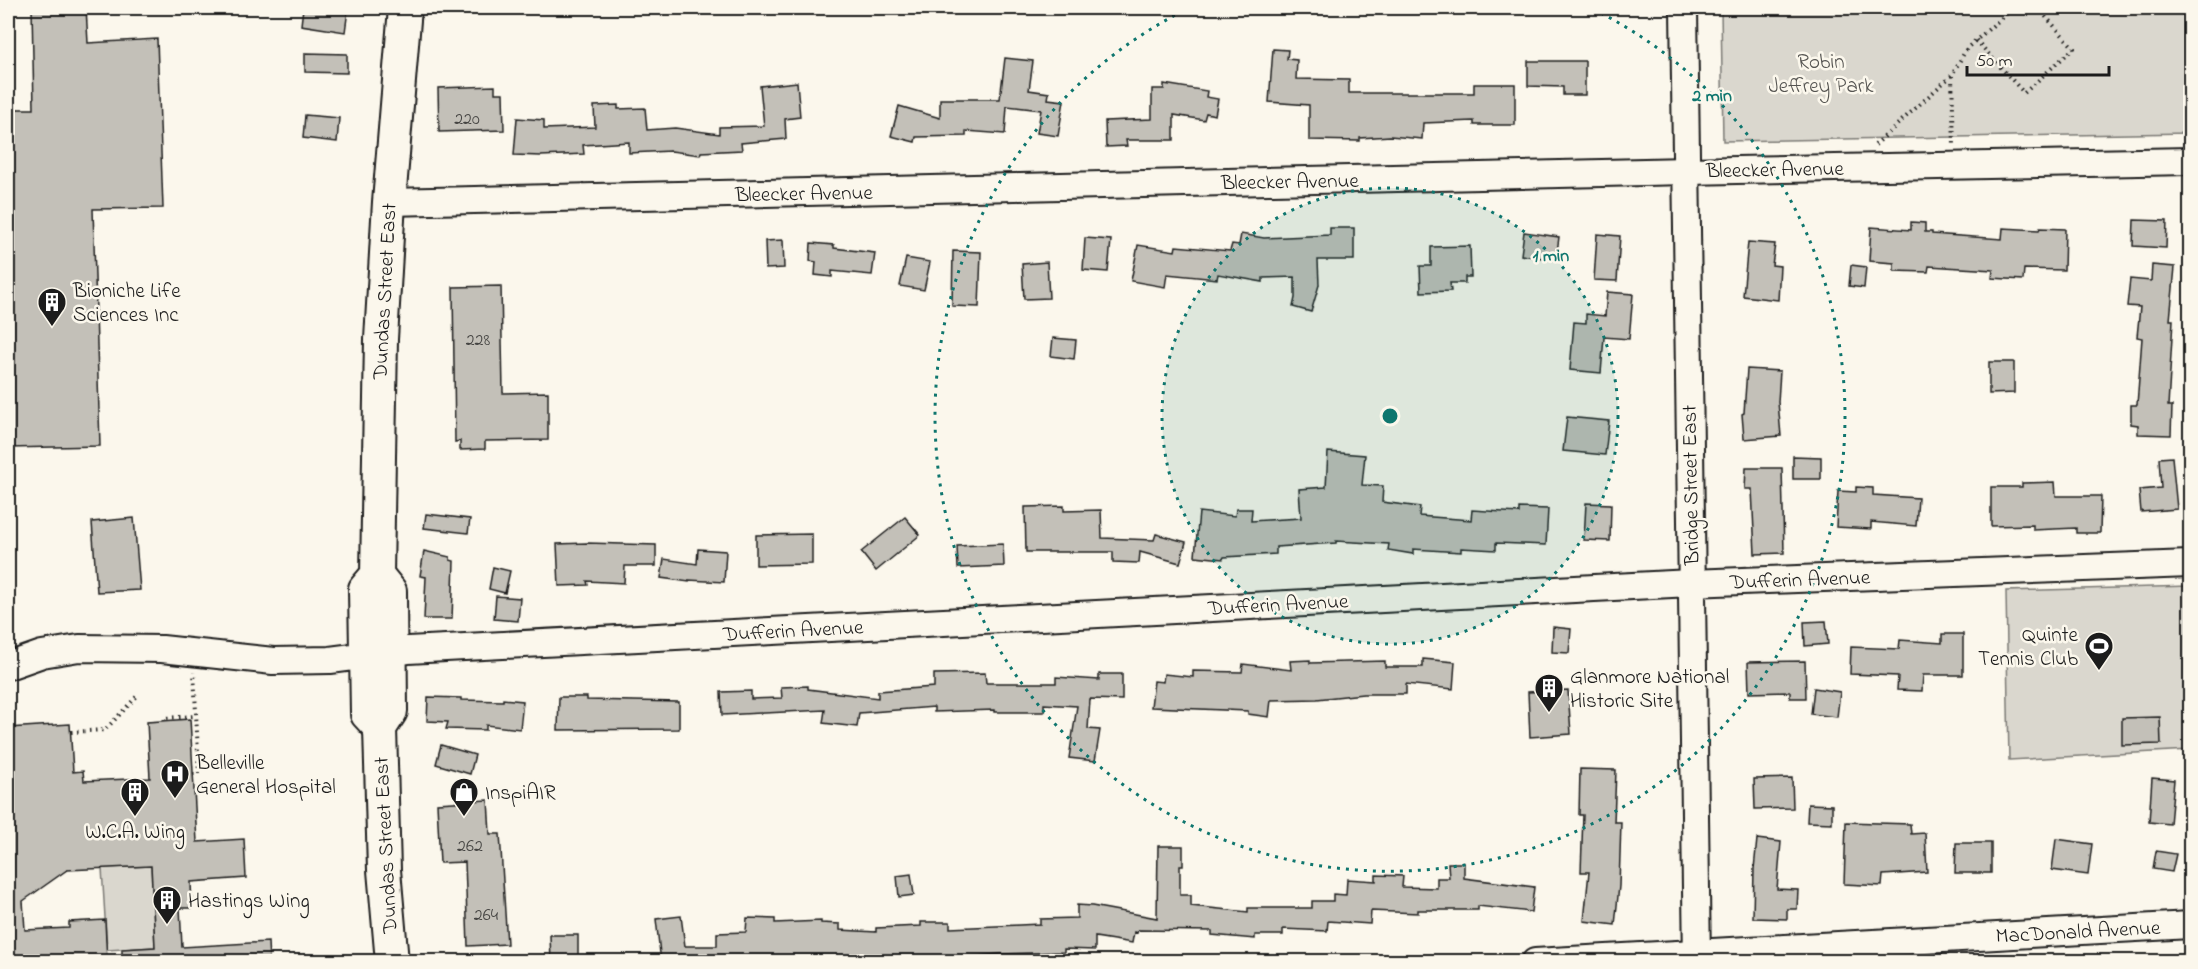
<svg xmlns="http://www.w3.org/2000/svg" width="2198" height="969" viewBox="0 0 2198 969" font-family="'Indie Flower',sans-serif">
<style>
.green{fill:#dad7ce;stroke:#7b7a75;stroke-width:1.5}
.building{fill:#c3c0b8;stroke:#1c1c1c;stroke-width:1.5}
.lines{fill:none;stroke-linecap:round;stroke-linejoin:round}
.minor-casing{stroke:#1c1c1c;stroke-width:30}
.major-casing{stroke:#1c1c1c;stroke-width:36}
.path{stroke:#1c1c1c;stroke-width:4;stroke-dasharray:1.5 4.5;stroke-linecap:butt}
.minor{stroke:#fbf7ec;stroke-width:26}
.major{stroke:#fbf7ec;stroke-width:32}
.ring{fill:none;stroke:#0f766e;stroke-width:3;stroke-dasharray:3 6}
.labels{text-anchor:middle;stroke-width:5;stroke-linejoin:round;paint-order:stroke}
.number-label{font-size:18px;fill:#464543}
.park-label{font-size:21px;fill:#555451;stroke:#fbf7ec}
.street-label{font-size:21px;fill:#1c1c1c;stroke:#fbf7ec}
.poi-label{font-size:21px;fill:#1c1c1c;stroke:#fbf7ec;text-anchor:start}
.centre{fill:#0f766e;stroke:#fbf7ec;stroke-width:3}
.ring-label{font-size:18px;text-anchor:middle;font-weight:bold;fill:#0f766e;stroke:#fbf7ec;stroke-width:5;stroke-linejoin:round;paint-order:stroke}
</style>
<rect width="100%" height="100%" fill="#fbf7ec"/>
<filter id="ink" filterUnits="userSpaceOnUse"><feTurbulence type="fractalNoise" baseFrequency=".0167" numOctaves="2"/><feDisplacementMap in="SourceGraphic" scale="12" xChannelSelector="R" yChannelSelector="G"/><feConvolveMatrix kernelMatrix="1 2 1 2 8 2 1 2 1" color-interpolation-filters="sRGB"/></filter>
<g filter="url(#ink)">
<!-- green -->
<g class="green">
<polygon points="1721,8 2190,8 2190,133 1723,141"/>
<polygon points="2190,586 2190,750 2009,760 2006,591"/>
<polygon points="151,866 155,947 107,950 102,868"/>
</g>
<!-- building -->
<g class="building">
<polygon points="32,8 86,8 88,43 157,39 163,208 93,209 100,446 8,448 8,109 34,109"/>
<polygon points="303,8 348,10 345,32 301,25"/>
<polygon points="1273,49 1288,50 1287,59 1297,60 1296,79 1349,80 1349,93 1474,93 1474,84 1515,84 1515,125 1474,125 1474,121 1423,123 1422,139 1390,136 1360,138 1360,141 1309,140 1309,105 1269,102"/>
<polygon points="305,53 347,54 347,73 305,72"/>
<polygon points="1005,58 1033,61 1029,90 1049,93 1048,99 1064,101 1058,136 1037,133 1041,110 1007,106 1005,134 966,131 966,136 916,137 915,142 891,136 899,106 940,118 940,99 1000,99"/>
<polygon points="1528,61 1585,61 1585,95 1563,95 1563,87 1528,86"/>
<polygon points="797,82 800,117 785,119 786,139 741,143 742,150 701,152 700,155 671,151 629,153 629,142 583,145 584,154 541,156 514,155 517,118 544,120 544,129 595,127 594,106 618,105 618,109 645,108 647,130 675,128 719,134 719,127 764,126 760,86"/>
<polygon points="1164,84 1207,91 1206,97 1218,99 1215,115 1206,113 1204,120 1174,115 1174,140 1126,140 1127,146 1106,147 1105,121 1152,119 1152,89 1164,89"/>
<polygon points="495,86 495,93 503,93 504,130 439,132 438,88"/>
<polygon points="305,115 339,118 337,142 303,138"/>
<polygon points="2134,220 2167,221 2166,248 2133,246"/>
<polygon points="1911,222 1925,223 1925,232 1932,232 1932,234 2002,239 2003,228 2039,230 2040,228 2065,229 2064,270 2024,269 2023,280 1992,278 1993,270 1929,266 1928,272 1894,271 1894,263 1869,261 1871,227 1911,230"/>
<polygon points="1330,228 1354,228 1354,260 1318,260 1319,285 1311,312 1293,307 1295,298 1295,277 1263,278 1263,282 1218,274 1217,279 1167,274 1165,287 1131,281 1138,245 1175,251 1176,246 1230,251 1232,244 1239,245 1241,234 1264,238 1330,235"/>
<polygon points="1524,232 1559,237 1556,260 1521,255"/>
<polygon points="1597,234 1620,236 1617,281 1594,280"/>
<polygon points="1085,238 1111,240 1108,272 1083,270"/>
<polygon points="783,240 784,268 766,269 765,241"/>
<polygon points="1748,242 1775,244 1772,265 1780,266 1778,300 1743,296"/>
<polygon points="811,243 834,245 834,248 875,253 872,275 832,271 832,277 815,275 816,262 810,261"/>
<polygon points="1470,246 1471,277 1465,277 1465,283 1450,283 1451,291 1421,292 1420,266 1431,266 1431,247"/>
<polygon points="953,251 981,252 979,307 952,306"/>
<polygon points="906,258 930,262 924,290 900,286"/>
<polygon points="1047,262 1049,298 1024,299 1022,264"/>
<polygon points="1851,265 1866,267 1864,288 1849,286"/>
<polygon points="2152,265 2175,267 2170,320 2173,320 2168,406 2172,406 2171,435 2138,434 2138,425 2131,424 2131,405 2137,405 2142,338 2137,337 2140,307 2127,306 2130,279 2151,281"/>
<polygon points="501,286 503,393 548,392 548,440 485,441 485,449 460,450 460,441 455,442 453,287"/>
<polygon points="1607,292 1633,294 1629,339 1604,337 1601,373 1570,370 1574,322 1586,323 1586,314 1605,316"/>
<polygon points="1053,338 1076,340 1074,359 1051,356"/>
<polygon points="1989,362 2014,362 2014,393 1989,394"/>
<polygon points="1747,369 1780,371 1778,402 1781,436 1744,439 1742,414 1744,413"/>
<polygon points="1567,417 1609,421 1605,455 1563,451"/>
<polygon points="1328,452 1365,455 1362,485 1383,486 1382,502 1420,507 1419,516 1471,520 1472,510 1519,513 1519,508 1548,509 1546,545 1496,543 1496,550 1461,548 1461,552 1413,549 1413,554 1388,550 1389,544 1336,541 1336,543 1276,547 1276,554 1224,557 1223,559 1195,556 1199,512 1235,516 1236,509 1252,509 1251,521 1301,518 1299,489 1326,487"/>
<polygon points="1793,456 1821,457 1821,479 1793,479"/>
<polygon points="2172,457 2177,509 2141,512 2139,490 2161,488 2159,458"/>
<polygon points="1746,468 1782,468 1784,553 1755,554 1752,489 1745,489"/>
<polygon points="2055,482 2056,496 2101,496 2100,533 2076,533 2076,528 2033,530 2033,525 1991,526 1991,487 2022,487 2022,483"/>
<polygon points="1856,487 1873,488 1873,495 1918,498 1916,526 1871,522 1871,529 1836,527 1838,491 1856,492"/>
<polygon points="1586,503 1611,504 1610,541 1584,540"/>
<polygon points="1064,506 1064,511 1101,510 1102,538 1154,540 1156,534 1186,542 1180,563 1140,552 1139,563 1113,562 1113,552 1026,552 1025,507"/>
<polygon points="426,514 470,519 468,533 424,528"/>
<polygon points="905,517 920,535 876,571 861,552"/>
<polygon points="134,518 140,590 97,592 92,522"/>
<polygon points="812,534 812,564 756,565 756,535"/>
<polygon points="587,543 656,545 656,566 625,566 624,583 587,581 588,585 559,586 557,544"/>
<polygon points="1003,544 1004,566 958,568 957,546"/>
<polygon points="698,549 726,551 724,582 689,580 689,582 661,578 664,559 697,564"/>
<polygon points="424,551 450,557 450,560 454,561 452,619 424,619 426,577 420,576"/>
<polygon points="493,567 510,571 505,593 489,589"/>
<polygon points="496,596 520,598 518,621 494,619"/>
<polygon points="1826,621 1828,644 1805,646 1804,622"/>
<polygon points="1553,627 1571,629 1569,653 1552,652"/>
<polygon points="1942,634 1963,634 1963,675 1923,675 1922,691 1897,690 1898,676 1850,674 1851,647 1899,649 1900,640 1942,643"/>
<polygon points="1423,659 1455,662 1453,689 1406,684 1406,694 1363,694 1317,699 1271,700 1269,717 1248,714 1248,711 1151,707 1154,681 1163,682 1164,674 1193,677 1193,671 1242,672 1243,664 1291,670 1290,661 1310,660 1310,663 1385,661 1385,667 1423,667"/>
<polygon points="1805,661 1806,698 1790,698 1790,692 1749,693 1748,662"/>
<polygon points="985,673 986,683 1056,683 1056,677 1099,680 1099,674 1122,674 1122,700 1090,699 1088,729 1100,730 1095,761 1069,758 1077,706 1044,704 1044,712 994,712 994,710 934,712 934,707 859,713 857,727 823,723 825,710 722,715 721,692 751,691 751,699 782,698 781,687 808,686 808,689 878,698 878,691 934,687 934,674"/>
<polygon points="1814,688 1840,692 1837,717 1811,714"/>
<polygon points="1568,690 1571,734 1530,737 1528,692"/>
<polygon points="428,697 461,698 461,700 503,701 503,699 523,701 520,729 486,725 486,730 446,729 448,722 427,721"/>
<polygon points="559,697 587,697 587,700 679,702 679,729 558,730"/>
<polygon points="2160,717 2161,744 2122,745 2122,718"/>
<polygon points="190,719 197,842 244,839 246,878 191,882 192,908 180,908 182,947 268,942 269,962 122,962 122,949 155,947 151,866 67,870 23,901 25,930 69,928 69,922 105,920 107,962 8,962 8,728 70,724 73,772 83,771 84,781 150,778 147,722"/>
<polygon points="441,745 475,755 470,774 436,764"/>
<polygon points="1580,769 1616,770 1614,822 1621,822 1619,886 1615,925 1584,921 1589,872 1581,872 1583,815 1579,815"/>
<polygon points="1792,778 1793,808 1755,809 1754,779"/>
<polygon points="2152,778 2174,780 2170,824 2149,822"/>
<polygon points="488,800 490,834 500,834 507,944 468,946 465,862 440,863 437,803"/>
<polygon points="1808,804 1832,805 1832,823 1807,822"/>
<polygon points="1846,822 1910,824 1911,834 1925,833 1927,872 1883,875 1882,886 1844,884"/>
<polygon points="1757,839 1781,842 1777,889 1798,890 1797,909 1787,909 1787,919 1753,918 1754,869"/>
<polygon points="2056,839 2092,844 2088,875 2052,870"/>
<polygon points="1956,843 1991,843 1991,873 1955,873"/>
<polygon points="1158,846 1183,846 1183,866 1180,866 1180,895 1191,895 1191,906 1248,912 1248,908 1312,908 1312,901 1333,901 1333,894 1346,895 1347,879 1376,881 1376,875 1403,876 1402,887 1437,888 1437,878 1449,878 1448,863 1464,863 1464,878 1534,887 1531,912 1478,906 1478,910 1418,910 1418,913 1371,911 1370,924 1328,921 1327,931 1283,929 1283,935 1255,935 1255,939 1212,935 1212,931 1138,930 1137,933 1134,932 1132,943 1095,937 1095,950 1064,949 1064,952 1001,954 951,958 912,957 913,962 661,962 656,919 681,916 685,946 717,946 717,933 746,932 747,918 775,919 775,923 821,921 821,923 840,924 840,930 876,932 876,928 921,926 921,922 950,922 950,928 1040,924 1040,919 1077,918 1077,905 1092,906 1157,918"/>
<polygon points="2156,851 2176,854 2172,872 2153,869"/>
<polygon points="911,874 914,895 899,897 897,876"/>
<polygon points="550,935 578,935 578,962 551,962"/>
</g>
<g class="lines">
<!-- minor casing -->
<g class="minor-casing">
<g id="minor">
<polyline points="1684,8 1697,962"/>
<polyline points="389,202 1687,171 2190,161"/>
<polyline points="8,666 42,654 79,648 162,649 273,661 330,660 408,650 1691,583 2190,564"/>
<polyline points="1535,962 2190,925"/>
</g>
</g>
<!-- major casing -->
<g class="major-casing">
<g id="major">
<polyline points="377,575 390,591 391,711 380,728 384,870 392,962"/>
<polyline points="380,728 367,714 365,589 377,575 381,339 389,202 405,8"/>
</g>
</g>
<!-- path -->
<g class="path">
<polyline points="1976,40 2024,93 2074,48 2038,8"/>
<polyline points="1952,76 1954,146"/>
<polyline points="1875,145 1952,75 1967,48 2013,8"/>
<polyline points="164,721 164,718 196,716"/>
<polyline points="71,732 105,730 139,694"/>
<polyline points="193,774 199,774 194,672"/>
</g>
<!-- minor -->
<use href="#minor" class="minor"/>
<!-- major -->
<use href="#major" class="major"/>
</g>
</g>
<!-- distance rings -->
<circle cx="1390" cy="416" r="228" fill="#0f766e" fill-opacity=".12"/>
<g class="ring">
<circle cx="1390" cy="416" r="228"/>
<path d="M1593 9A455 455 0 1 1 1187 9"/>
</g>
<!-- icons -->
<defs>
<g id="building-pin" transform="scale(1.5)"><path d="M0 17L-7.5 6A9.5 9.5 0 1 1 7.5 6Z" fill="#1c1c1c" stroke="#fbf7ec"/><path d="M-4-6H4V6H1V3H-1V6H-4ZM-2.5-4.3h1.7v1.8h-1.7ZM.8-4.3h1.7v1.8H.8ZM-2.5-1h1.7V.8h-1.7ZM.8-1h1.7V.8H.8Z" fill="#fff"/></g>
<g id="stadium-pin" transform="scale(1.5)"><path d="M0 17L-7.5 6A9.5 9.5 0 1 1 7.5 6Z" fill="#1c1c1c" stroke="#fbf7ec"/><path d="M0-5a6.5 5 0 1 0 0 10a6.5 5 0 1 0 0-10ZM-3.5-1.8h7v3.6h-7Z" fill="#fff"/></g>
<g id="hospital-pin" transform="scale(1.5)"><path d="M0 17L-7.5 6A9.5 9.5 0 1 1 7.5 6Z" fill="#1c1c1c" stroke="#fbf7ec"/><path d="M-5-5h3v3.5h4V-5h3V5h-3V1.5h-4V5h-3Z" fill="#fff"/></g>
<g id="shop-pin" transform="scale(1.5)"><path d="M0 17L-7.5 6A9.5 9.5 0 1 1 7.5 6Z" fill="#1c1c1c" stroke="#fbf7ec"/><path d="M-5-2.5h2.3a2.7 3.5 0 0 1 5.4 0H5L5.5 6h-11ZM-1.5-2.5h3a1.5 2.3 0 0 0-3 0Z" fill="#fff"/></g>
</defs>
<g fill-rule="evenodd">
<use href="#building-pin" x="52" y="302"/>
<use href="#stadium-pin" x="2099" y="646"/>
<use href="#building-pin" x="1549" y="688"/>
<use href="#hospital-pin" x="175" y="774"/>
<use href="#building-pin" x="135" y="792"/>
<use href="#shop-pin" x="464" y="792"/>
<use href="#building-pin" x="167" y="900"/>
</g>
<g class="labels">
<!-- number labels -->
<g class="number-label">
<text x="467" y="124">220</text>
<text x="478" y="345">228</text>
<text x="470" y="851">262</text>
<text x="486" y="920">264</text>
</g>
<!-- park labels -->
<g class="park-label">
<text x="1821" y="68">Robin<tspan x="1821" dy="24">Jeffrey Park</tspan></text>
</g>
<!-- street labels -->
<g class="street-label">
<text transform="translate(1775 169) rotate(-1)" y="7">Bleecker Avenue</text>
<text transform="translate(1290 181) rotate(-1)" y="7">Bleecker Avenue</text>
<text transform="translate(804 193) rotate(-1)" y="7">Bleecker Avenue</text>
<text transform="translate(384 291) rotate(-87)" y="7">Dundas Street East</text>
<text transform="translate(1690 485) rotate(-91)" y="7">Bridge Street East</text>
<text transform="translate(1800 579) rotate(-2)" y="7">Dufferin Avenue</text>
<text transform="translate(1278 604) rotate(-3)" y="7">Dufferin Avenue</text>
<text transform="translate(793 630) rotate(-3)" y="7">Dufferin Avenue</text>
<text transform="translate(385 845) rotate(-93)" y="7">Dundas Street East</text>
<text transform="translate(2078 931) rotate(-3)" y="7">MacDonald Avenue</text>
</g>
<!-- poi labels -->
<g class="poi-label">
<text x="73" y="297">Bioniche Life<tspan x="73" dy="24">Sciences Inc</tspan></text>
<text x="2078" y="641" text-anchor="end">Quinte<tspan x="2078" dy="24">Tennis Club</tspan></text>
<text x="1570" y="683">Glanmore National<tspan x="1570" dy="24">Historic Site</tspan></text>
<text x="196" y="769">Belleville<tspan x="196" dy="24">General Hospital</tspan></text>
<text x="485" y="799">InspiAIR</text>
<text x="135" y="838" text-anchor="middle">W.C.A. Wing</text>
<text x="188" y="907">Hastings Wing</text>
</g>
</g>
<circle cx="1390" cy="416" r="9" class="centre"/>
<g class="ring-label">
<text x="1712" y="101">2 min</text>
<text x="1551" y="261">1 min</text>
</g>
<!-- margin -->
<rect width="2198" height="969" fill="none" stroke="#fbf7ec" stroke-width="30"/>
<rect x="15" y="15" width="2168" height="939" fill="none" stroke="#1c1c1c" stroke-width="2" filter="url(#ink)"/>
<!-- scale -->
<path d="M1967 66v9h142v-9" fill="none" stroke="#1c1c1c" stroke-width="3"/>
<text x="1976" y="66" font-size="18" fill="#1c1c1c" stroke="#fbf7ec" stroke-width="4.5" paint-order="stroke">50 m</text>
</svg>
